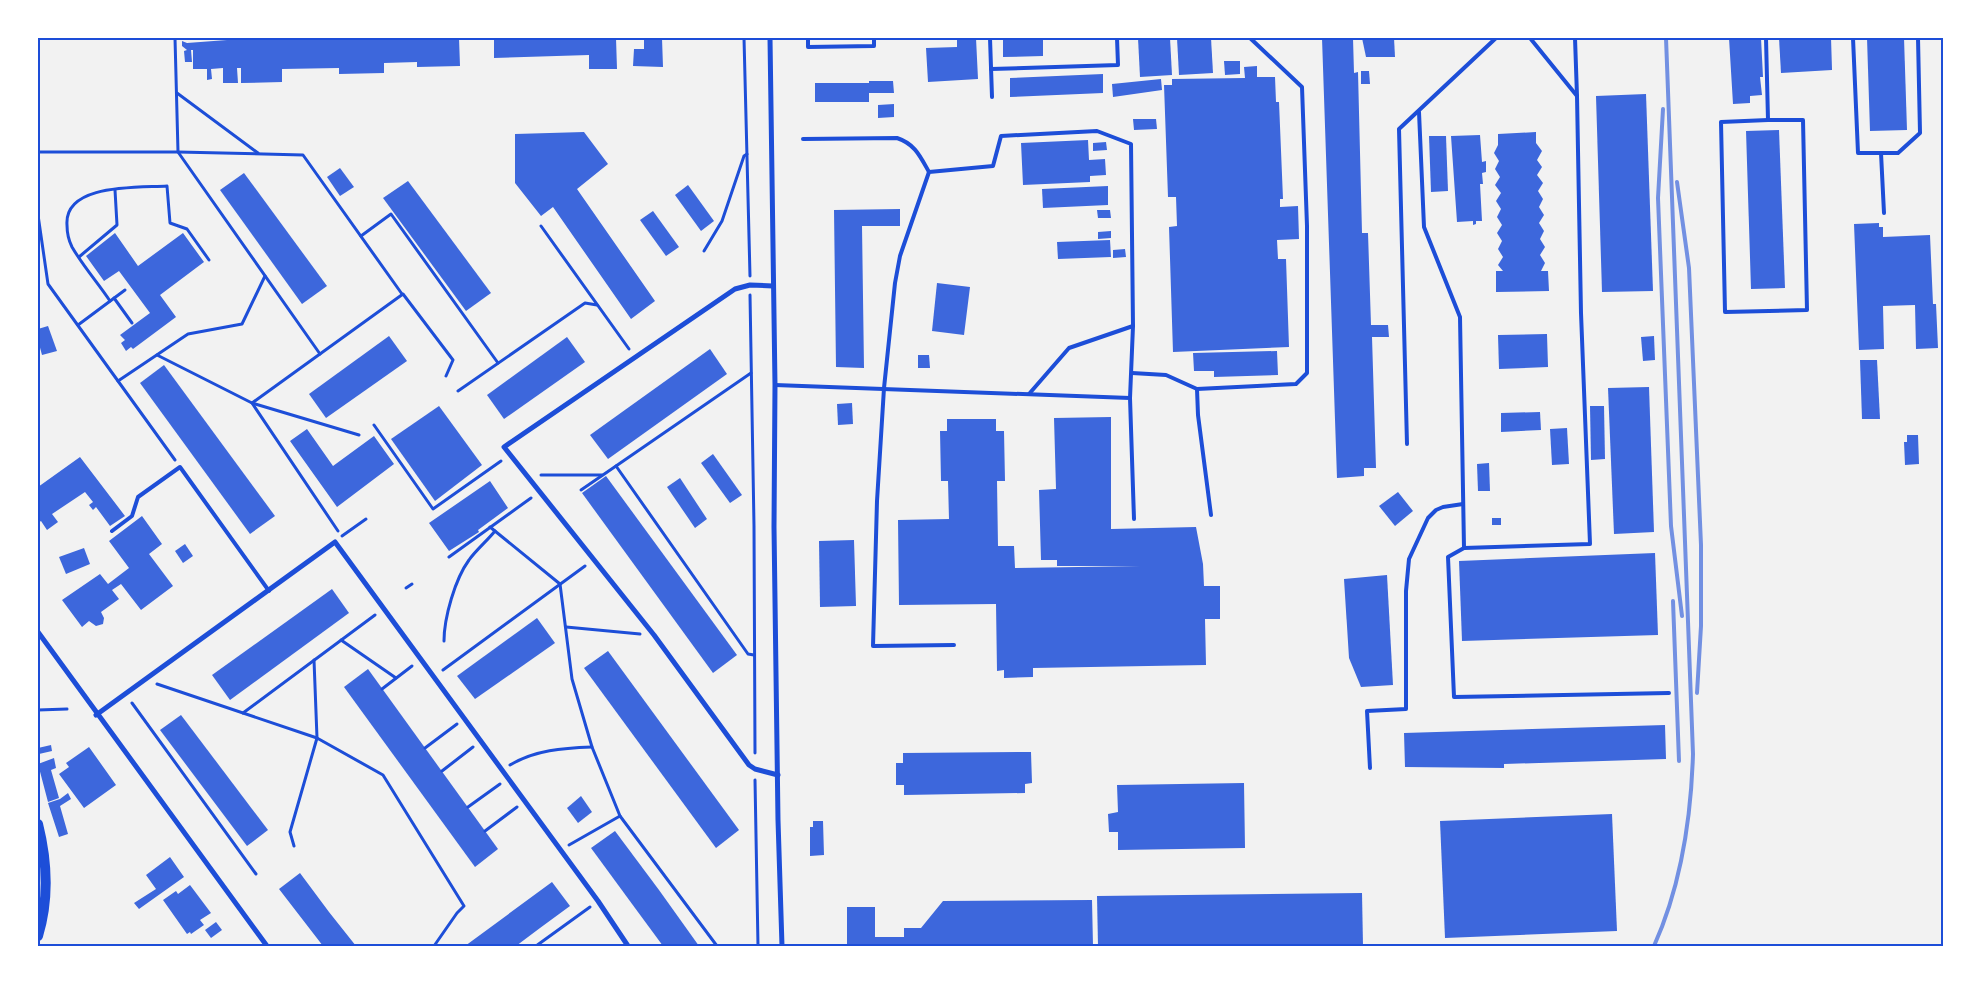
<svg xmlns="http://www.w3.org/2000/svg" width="1981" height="984" viewBox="0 0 1981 984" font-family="Quicksand,sans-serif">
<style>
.building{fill:#3d67dc}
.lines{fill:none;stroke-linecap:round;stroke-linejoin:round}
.path{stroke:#1d4ed8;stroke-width:3}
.service{stroke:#1d4ed8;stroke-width:4}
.minor{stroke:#1d4ed8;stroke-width:5}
.secondary{stroke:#1d4ed8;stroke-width:10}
.rail{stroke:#7290e2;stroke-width:4}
.neatline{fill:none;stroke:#1d4ed8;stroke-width:2}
</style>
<rect width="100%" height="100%" fill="#f2f2f2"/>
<!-- building -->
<g class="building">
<polygon points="227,38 459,38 460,66 417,67 417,62 384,63 384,73 339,74 339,68 282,69 282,82 241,83 241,68 237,68 238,83 223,83 223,68 211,69 212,79 207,80 207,69 193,69 193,50 191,50 192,62 185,62 184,51 187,50 182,46 182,41 187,43 227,40"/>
<polygon points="494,38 616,38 617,69 589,69 589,55 494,58"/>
<polygon points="644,38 662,38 663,67 633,66 634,49 644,49"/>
<polygon points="1003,38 1043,38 1043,56 1003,57"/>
<polygon points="1138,38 1170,38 1172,75 1140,77"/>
<polygon points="1177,38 1211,38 1213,73 1179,75"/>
<polygon points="1322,38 1353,38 1354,73 1358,72 1362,233 1368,233 1371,325 1388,325 1389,337 1372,337 1376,468 1364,468 1364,476 1337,478"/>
<polygon points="1362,38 1394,38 1395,57 1366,57"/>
<polygon points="1729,38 1761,38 1763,77 1760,77 1762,95 1750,96 1750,103 1733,104"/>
<polygon points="1779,38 1831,38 1832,70 1781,73"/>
<polygon points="1867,38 1904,38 1907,130 1870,131"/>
<polygon points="957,39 976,38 978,79 928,82 926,48 957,47"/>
<polygon points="1224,61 1240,61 1240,74 1225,75"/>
<polygon points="1257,66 1257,77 1275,77 1276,102 1279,102 1283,199 1280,199 1280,207 1298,206 1299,239 1277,240 1278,259 1286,259 1289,347 1173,352 1169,227 1177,226 1176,197 1168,197 1164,85 1172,85 1172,79 1245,78 1244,67"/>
<polygon points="1361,71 1369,71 1370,84 1361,84"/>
<polygon points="1103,74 1103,93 1010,97 1010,78"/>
<polygon points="1161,79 1162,90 1113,97 1112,84"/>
<polygon points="869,81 893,81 894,93 869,93 869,102 815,102 815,83 869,83"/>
<polygon points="1646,94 1653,291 1602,292 1596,96"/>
<polygon points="894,104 894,117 878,118 878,105"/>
<polygon points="1133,119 1156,119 1157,129 1134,130"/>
<polygon points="1779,130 1785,288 1751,289 1746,131"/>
<polygon points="584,132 608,164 577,189 655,301 631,319 553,207 541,216 515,183 515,134"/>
<polygon points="1536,132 1536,143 1542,151 1537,160 1542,167 1537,175 1543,183 1538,191 1543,199 1539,207 1544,215 1539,223 1544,231 1540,239 1545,247 1540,255 1545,263 1541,271 1548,271 1549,291 1496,292 1496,271 1503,271 1498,265 1503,257 1498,249 1502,241 1497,233 1502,225 1497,217 1501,209 1496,201 1501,193 1495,185 1500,177 1495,169 1499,161 1494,153 1498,145 1498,134"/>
<polygon points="1480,135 1482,162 1486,161 1486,172 1482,173 1483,184 1480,184 1482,221 1476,221 1476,224 1473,225 1473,221 1457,222 1451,136"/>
<polygon points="1429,136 1446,136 1448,191 1431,192"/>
<polygon points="1088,140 1089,160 1105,159 1106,175 1090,176 1090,182 1023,185 1021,143"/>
<polygon points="1106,142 1107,150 1093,151 1093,143"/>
<polygon points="340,168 354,187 340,196 327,177"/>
<polygon points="244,173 327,286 302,304 220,190"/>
<polygon points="408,181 491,293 466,311 383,198"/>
<polygon points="688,185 714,221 701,231 675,195"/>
<polygon points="1108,186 1108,205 1043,208 1042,189"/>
<polygon points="900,209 900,226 862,226 864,368 836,367 834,210"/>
<polygon points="1097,210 1110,210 1111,218 1098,218"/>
<polygon points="653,211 679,247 666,256 640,220"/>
<polygon points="1879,223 1879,227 1883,227 1883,237 1930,235 1933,304 1936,304 1938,348 1916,349 1915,305 1883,306 1884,349 1859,350 1854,224"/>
<polygon points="1111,231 1111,238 1098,239 1098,232"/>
<polygon points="115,233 138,266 183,233 204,262 160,295 176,317 133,349 131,347 126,351 121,343 125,340 120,335 150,313 119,271 104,281 86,256"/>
<polygon points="1110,240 1111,257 1058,259 1057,242"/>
<polygon points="1125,249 1126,257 1113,258 1113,250"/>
<polygon points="937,283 970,287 964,335 932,331"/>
<polygon points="48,326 57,351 42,355 38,340 38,329"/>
<polygon points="1547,334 1548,367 1499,369 1498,335"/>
<polygon points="389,336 407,361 326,418 309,394"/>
<polygon points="1654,336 1655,360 1643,361 1641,337"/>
<polygon points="567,337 585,362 504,419 487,395"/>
<polygon points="710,349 727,374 608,459 590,435"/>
<polygon points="1277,351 1278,375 1214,377 1214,371 1194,371 1193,353"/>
<polygon points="918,355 929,355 930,368 918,368"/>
<polygon points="1860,360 1877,360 1880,419 1862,419"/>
<polygon points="164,365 275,516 250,534 140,383"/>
<polygon points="1649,387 1654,532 1614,534 1608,388"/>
<polygon points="852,403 853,424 838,425 837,404"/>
<polygon points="439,406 482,465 435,501 391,439"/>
<polygon points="1590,406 1604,406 1605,459 1591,460"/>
<polygon points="1540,412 1541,430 1501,432 1501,413"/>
<polygon points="1111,417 1111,529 1196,527 1203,564 1204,586 1220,586 1220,619 1205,619 1206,665 1033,668 1033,677 1004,678 1004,670 997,671 996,604 899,605 898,520 949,519 948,481 941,481 940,431 947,431 947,419 996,419 996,431 1004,431 1005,481 997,481 998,546 1014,546 1015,568 1140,566 1057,566 1057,560 1041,560 1039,490 1056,489 1054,418"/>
<polygon points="1567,428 1569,464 1552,465 1550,429"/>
<polygon points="307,429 333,466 374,436 394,464 337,507 290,441"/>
<polygon points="1907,435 1918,435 1919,464 1905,465 1904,442 1907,442"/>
<polygon points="713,454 742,495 730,503 701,463"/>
<polygon points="80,457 125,516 110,526 96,507 93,510 89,505 93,502 85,492 52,514 58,522 47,530 41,521 38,523 38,487"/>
<polygon points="1489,463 1490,491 1478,491 1477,464"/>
<polygon points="606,476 737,655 713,673 582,493"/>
<polygon points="680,478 707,519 695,528 667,487"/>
<polygon points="490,481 508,508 478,530 479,532 449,551 429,523"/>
<polygon points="1398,492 1413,511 1395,526 1379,506"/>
<polygon points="142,516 162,544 149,554 173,586 141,610 121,584 112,590 119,599 101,612 104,618 103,624 96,626 89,621 82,627 62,600 100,574 108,584 129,568 109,541"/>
<rect x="1492" y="518" width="9" height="7"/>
<polygon points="854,540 856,606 820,607 819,541"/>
<polygon points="185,544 193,556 183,563 175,551"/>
<polygon points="84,548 90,564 66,574 59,557"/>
<polygon points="1655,553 1658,635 1462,641 1459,561"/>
<polygon points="1387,575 1393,685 1361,687 1349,658 1344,579"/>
<polygon points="332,589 349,613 230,700 212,675"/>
<polygon points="537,618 555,643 475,699 457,676"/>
<polygon points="608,651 739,830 716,848 584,668"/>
<polygon points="368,669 498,849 475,867 344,687"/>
<polygon points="181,715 268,830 247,846 160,730"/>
<polygon points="1665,725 1666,759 1504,764 1504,768 1405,767 1404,733"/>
<polygon points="51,745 52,751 39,754 38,748"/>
<polygon points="89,747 116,785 84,808 59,774 69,767 66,763"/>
<polygon points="1031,752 1032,783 1025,784 1025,793 904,795 904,785 896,785 896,763 903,763 903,753"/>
<polygon points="54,758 56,768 51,770 59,798 48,802 38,764"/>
<polygon points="1244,783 1245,848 1118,850 1118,832 1109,832 1108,814 1118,812 1117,785"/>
<polygon points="68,793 71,799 60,806 68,834 59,837 48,803 60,799"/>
<polygon points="581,796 592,812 578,823 567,808"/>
<polygon points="1612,814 1617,931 1445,938 1440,821"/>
<polygon points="813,821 823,821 824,855 810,856 810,827 813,827"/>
<polygon points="615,831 659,890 699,946 663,946 635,908 591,848"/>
<polygon points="170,857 184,877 139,909 134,903 156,889 146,875"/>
<polygon points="300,873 329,912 356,946 323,946 279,889"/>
<polygon points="552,882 570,906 540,928 516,946 465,946"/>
<polygon points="190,885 211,913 200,920 204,925 191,934 190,932 187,934 163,900 176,891 178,894"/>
<polygon points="1362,893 1363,946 1098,946 1097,896"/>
<polygon points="1092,900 1093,946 847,946 847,907 875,907 875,937 904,937 904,928 921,928 943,901"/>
<polygon points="216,922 222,930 211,938 205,930"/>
</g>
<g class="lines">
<!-- path -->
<g class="path">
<polyline points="38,38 45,38"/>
<polyline points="175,38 178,152 320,354"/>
<polyline points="744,38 750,276"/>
<polyline points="177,93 258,153"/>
<polyline points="38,152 178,152 303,155 402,294"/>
<polyline points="38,215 48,284 175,460"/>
<polyline points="541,226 629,349"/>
<polyline points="361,236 391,214 498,363"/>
<polyline points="704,251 722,221 744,156 747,154"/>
<polyline points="79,257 117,225 115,190"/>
<polyline points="750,295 754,526 755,753"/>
<polyline points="114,298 132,323"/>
<path d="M110 301C98 283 83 266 72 247 69 241 67 233 67 225 64 183 139 188 167 186L170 223 187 229 209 260"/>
<polyline points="78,325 125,290"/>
<polyline points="157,355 252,403 359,435"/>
<polyline points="751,373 616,466 748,654 754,655"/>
<polyline points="118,381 188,334 242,324 265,276"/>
<polyline points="458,391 585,303 597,305"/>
<polyline points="374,425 433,509 501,461"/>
<polyline points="541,475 602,475"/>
<polyline points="581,490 616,466"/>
<polyline points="490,527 560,584 572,679 592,747 620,816"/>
<polyline points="338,531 252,403 403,294 453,360 446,376"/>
<polyline points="342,536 366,519"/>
<polyline points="449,557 531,498"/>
<polyline points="406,588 412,584"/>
<polyline points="566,627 640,634"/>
<polyline points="341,640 396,678"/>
<path d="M444 641C444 618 455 579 469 560 476 550 487 541 495 531"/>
<polyline points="443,670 585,566"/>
<polyline points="157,684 317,738 383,775 464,906 457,913 434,946"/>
<polyline points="382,689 412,666"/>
<polyline points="132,703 256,874"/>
<polyline points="38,710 67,709"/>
<polyline points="243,713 375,615"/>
<polyline points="425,748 457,724"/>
<path d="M510 765C535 750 563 748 592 747"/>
<polyline points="442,771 473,747"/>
<polyline points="755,780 758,946"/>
<polyline points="468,807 500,784"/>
<polyline points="485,831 517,807"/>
<polyline points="569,845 620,816 717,946"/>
<polyline points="294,846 290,832 317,738 314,660"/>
<polyline points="536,946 590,907"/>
</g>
<!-- service -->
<g class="service">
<polyline points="808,38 808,47 874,46 874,38"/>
<polyline points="990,38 992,97"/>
<polyline points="1530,38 1577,96 1581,313 1590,544 1464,548 1448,557 1454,697 1669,693"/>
<polyline points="1575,38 1577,96"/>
<polyline points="1766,38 1768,120"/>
<polyline points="1853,38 1858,153 1898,153 1920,133 1918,38"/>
<polyline points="991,69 1118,65 1117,38"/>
<polyline points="1419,112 1424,227 1460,317 1464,548"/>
<polygon points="1768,120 1803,120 1807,310 1725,312 1721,122"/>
<path d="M803 139 897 138C915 144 920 156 929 172"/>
<polyline points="1881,153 1884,213"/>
<polyline points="1132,373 1166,375 1197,389 1296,384 1307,373 1307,226 1302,87 1250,38"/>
<polyline points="775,385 1130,398 1134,519"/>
<polyline points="1197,389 1198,415 1211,515"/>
<polyline points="1029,394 1069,348 1133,326"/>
<polyline points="1407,444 1399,129 1496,38"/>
<polyline points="112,531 132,516 138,497 180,467 269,591"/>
<polyline points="954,645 873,646 877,501 884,388 895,283 900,256 929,172 993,166 1001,136 1097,131 1131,144 1133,326 1130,398"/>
<polyline points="1370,768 1367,711 1406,709 1406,591 1409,559 1428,518 1436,510 1443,507 1463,504"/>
</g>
<!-- minor -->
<g class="minor">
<polyline points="770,38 775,385 774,527 778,820 782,946"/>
<polyline points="773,286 750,285 735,289 504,447 654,635 749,765 755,769 778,775"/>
<polyline points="38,632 267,946"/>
<polyline points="96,715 335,542 598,901 628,946"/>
</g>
<!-- secondary -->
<path class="secondary" d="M38 824C47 860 49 900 38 936"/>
<!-- rail -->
<g class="rail">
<polyline points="1663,109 1658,198 1671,526 1682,616"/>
<polyline points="1677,182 1689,268 1701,545 1701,626 1697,693"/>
<polyline points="1673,601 1679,761"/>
<path d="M1654 946C1681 886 1691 820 1693 754L1666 38"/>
</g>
</g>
<!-- border -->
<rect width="1981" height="984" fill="none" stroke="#ffffff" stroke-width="78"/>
<rect x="39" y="39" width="1903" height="906" class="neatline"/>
</svg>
